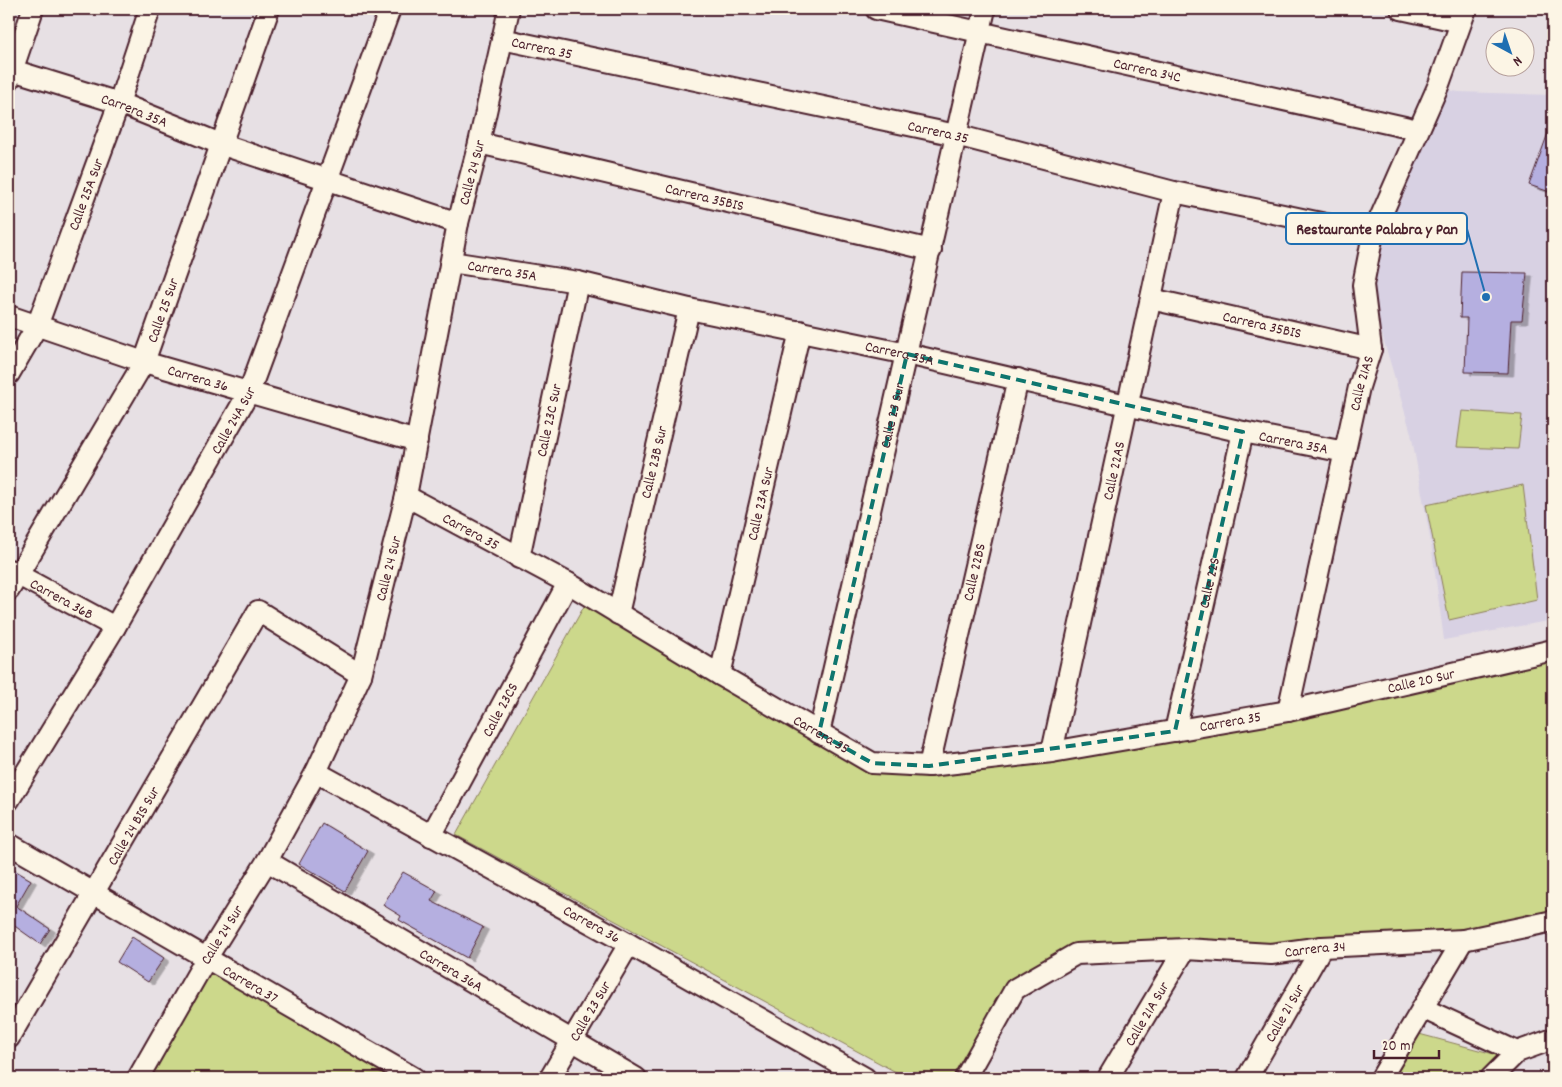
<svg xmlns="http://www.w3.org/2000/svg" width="1562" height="1087" viewBox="0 0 1562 1087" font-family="Dekko,sans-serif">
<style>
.built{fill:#d8d1e3}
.green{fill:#ccd88b;stroke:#8b7c5b}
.building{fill:#b5afe0;stroke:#4a1f2b;filter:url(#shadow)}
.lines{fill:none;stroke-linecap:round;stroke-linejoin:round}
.street-casing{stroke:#4a1f2b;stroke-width:24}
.street{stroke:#fcf5e5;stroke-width:20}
.marked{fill:none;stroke:#0f766e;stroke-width:4;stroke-dasharray:10 6;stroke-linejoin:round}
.labels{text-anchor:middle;stroke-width:4;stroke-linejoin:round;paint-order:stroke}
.street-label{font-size:15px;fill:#4a1f2b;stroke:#fcf5e5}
.leader{fill:none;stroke:#1f6fb2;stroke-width:2}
.callout-dot{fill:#1f6fb2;stroke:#fcf5e5;stroke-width:2}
.callout{fill:#fcf5e5;stroke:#1f6fb2;stroke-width:2}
.callout-label{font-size:16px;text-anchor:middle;font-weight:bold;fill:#4a1f2b}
</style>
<defs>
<filter id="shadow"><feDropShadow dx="5.5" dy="3" stdDeviation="0" flood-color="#0004"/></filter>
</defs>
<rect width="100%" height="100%" fill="#e7e0e4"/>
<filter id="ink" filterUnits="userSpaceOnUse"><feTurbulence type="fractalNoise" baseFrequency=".02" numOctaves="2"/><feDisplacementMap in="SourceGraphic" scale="10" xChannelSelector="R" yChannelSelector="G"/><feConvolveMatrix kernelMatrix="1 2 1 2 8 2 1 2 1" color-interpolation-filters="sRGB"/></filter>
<g filter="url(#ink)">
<!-- built -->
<polygon class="built" points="1442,89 1459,92 1553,95 1553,620 1444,640 1431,543 1411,433 1368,287 1377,237"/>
<!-- green -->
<g class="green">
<polygon points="1462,411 1522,415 1518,449 1457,447"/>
<polygon points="1523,485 1537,600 1449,620 1426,505"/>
<polygon points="587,601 871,769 1000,766 1553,652 1553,913 1453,936 1269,949 1079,949 1008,984 956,1078 907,1078 456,835"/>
<polygon points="207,969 396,1078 146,1078"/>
<polygon points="1419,1034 1505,1057 1484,1078 1393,1078"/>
</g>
<!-- building -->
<g class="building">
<polygon points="1551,125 1553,125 1553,193 1529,185"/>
<polygon points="1462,272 1527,273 1522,320 1511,320 1508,373 1465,372 1467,318 1460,318"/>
<polygon points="322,823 368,851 345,891 299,864"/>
<polygon points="9,867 31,880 16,906 50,929 40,944 9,922"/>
<polygon points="403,872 437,891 431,901 483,927 467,958 399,920 401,916 383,905"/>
<polygon points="132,937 164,958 148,982 117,962"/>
</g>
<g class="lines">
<!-- street casing -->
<g class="street-casing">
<g id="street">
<path id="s1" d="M876 9 1418 130"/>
<polyline points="1401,9 1461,22"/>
<path id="s2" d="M502 39 956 135 1174 192 1373 234"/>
<path id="s3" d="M9 69 119 103 223 145 458 223"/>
<polyline points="9,80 33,9"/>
<path id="s4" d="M479 143 931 250"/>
<path id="s5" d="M451 262 578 282 689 309 907 354 1243 432 1345 452"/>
<path id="s6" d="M1151 299 1371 349"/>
<path id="s7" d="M9 316 144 362 417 441"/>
<path id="s8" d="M9 374 37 326 119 103 150 9"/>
<path id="s9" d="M406 496 568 583 720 675 872 763 929 766 1052 752 1288 711 1553 650"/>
<path id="s10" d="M519 558 578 282"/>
<path id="s11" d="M9 570 115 627"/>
<path id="s12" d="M9 590 144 362 269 9"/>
<path id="s13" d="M618 614 689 309"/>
<path id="s14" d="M720 675 800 331"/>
<path id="s15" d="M1288 711 1359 387 1371 349 1363 285 1373 234 1439 84 1466 9"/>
<path id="s16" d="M1175 731 1243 432"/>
<path id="s17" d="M819 733 985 9"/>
<path id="s18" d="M1052 752 1174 192"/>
<path id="s19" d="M929 766 1018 379"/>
<path id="s20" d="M316 772 629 944 865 1078"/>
<path id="s21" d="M9 800 115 627 249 392 390 9"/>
<path id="s22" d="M431 836 568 583"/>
<path id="s23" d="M9 844 414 1078"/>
<path id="s24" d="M267 861 636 1078"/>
<polyline points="1422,1008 1517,1052 1553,1039"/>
<path id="s25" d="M9 1038 258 611 361 675"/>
<path id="s26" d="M138 1078 206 959 267 861 316 772 361 675 406 496 458 223 479 143 509 9"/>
<path id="s27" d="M550 1078 629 944"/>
<path id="s28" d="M965 1078 1015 989 1076 954 1185 949 1271 954 1322 947 1463 940 1553 921"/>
<path id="s29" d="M1108 1078 1185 949"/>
<path id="s30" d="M1247 1078 1322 947"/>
<polyline points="1381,1078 1463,940"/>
<polyline points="1491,1078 1517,1052"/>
</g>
</g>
<!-- street -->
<use href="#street" class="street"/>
</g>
</g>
<!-- marked area -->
<path class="marked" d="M907 354 1243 432 1175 731 929 766 872 763 819 733Z"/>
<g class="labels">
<!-- street labels -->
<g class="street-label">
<text dy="5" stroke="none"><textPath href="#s2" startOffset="41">Carrera 35</textPath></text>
<text dy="5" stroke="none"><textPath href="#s1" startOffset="278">Carrera 34C</textPath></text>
<text dy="5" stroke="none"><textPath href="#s3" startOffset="132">Carrera 35A</textPath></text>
<text dy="5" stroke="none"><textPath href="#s2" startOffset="446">Carrera 35</textPath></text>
<text dy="5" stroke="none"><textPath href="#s26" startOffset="976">Calle 24 Sur</textPath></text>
<text dy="5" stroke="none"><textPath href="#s8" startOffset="196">Calle 25A Sur</textPath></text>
<text dy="5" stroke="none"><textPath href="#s4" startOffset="232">Carrera 35BIS</textPath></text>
<text dy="5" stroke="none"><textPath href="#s5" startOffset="52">Carrera 35A</textPath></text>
<text dy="5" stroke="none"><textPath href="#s12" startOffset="320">Calle 25 Sur</textPath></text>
<text dy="5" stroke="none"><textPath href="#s6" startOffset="114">Carrera 35BIS</textPath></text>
<text dy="5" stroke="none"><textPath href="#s5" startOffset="458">Carrera 35A</textPath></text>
<text dy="5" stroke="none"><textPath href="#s7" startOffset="199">Carrera 36</textPath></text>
<text dy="5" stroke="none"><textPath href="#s15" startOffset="336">Calle 21AS</textPath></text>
<text dy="5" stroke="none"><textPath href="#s17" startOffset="326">Calle 23 Sur</textPath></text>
<text dy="5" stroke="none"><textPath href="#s21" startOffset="441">Calle 24A Sur</textPath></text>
<text dy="5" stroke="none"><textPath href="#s10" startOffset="141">Calle 23C Sur</textPath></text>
<text dy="5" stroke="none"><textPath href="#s5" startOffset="862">Carrera 35A</textPath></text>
<text dy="5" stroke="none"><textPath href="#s13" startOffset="156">Calle 23B Sur</textPath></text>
<text dy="5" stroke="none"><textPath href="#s18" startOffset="288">Calle 22AS</textPath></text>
<text dy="5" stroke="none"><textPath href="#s14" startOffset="176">Calle 23A Sur</textPath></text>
<text dy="5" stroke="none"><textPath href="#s9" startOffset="74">Carrera 35</textPath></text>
<text dy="5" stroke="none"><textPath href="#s26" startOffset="571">Calle 24 Sur</textPath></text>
<text dy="5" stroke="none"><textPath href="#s19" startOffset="199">Calle 22BS</textPath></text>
<text dy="5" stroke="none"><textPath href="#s16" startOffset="152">Calle 22S</textPath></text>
<text dy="5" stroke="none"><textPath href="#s11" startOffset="60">Carrera 36B</textPath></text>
<text dy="5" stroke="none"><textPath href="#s9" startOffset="1094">Calle 20 Sur</textPath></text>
<text dy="5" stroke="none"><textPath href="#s22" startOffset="144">Calle 23CS</textPath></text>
<text dy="5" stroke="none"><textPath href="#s9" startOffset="899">Carrera 35</textPath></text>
<text dy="5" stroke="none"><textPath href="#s9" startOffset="479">Carrera 35</textPath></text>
<text dy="5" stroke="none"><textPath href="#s25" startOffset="246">Calle 24 BIS Sur</textPath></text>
<text dy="5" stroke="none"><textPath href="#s20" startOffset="315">Carrera 36</textPath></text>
<text dy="5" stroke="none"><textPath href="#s26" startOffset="166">Calle 24 Sur</textPath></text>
<text dy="5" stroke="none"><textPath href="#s28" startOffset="412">Carrera 34</textPath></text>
<text dy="5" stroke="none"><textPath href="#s24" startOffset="214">Carrera 36A</textPath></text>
<text dy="5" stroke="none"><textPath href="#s23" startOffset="279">Carrera 37</textPath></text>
<text dy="5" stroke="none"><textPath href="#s27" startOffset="78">Calle 23 Sur</textPath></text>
<text dy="5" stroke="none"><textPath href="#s30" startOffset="75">Calle 21 Sur</textPath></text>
<text dy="5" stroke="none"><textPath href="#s29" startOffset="75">Calle 21A Sur</textPath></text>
</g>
</g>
<!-- callouts -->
<path class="leader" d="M1486 297L1467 229"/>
<circle class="callout-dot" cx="1486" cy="297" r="5"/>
<rect class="callout" x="1286" y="213" width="181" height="31" rx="5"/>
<g class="callout-label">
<text x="1377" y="234">Restaurante Palabra y Pan</text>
</g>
<!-- margin -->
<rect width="1562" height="1087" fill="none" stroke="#fcf5e5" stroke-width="30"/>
<rect x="15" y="15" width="1532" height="1057" fill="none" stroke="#4a1f2b" stroke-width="2" filter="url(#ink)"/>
<!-- north arrow -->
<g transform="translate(1510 52) rotate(140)"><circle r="24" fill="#fcf5e5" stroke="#b59f9b"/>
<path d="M0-4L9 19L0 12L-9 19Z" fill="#1f6fb2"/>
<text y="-8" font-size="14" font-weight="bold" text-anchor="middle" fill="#4a1f2b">N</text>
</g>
<!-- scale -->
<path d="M1374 1050v8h65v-8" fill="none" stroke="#4a1f2b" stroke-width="2.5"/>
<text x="1382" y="1050" font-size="15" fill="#4a1f2b" stroke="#fcf5e5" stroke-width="4" paint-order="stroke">20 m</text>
</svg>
